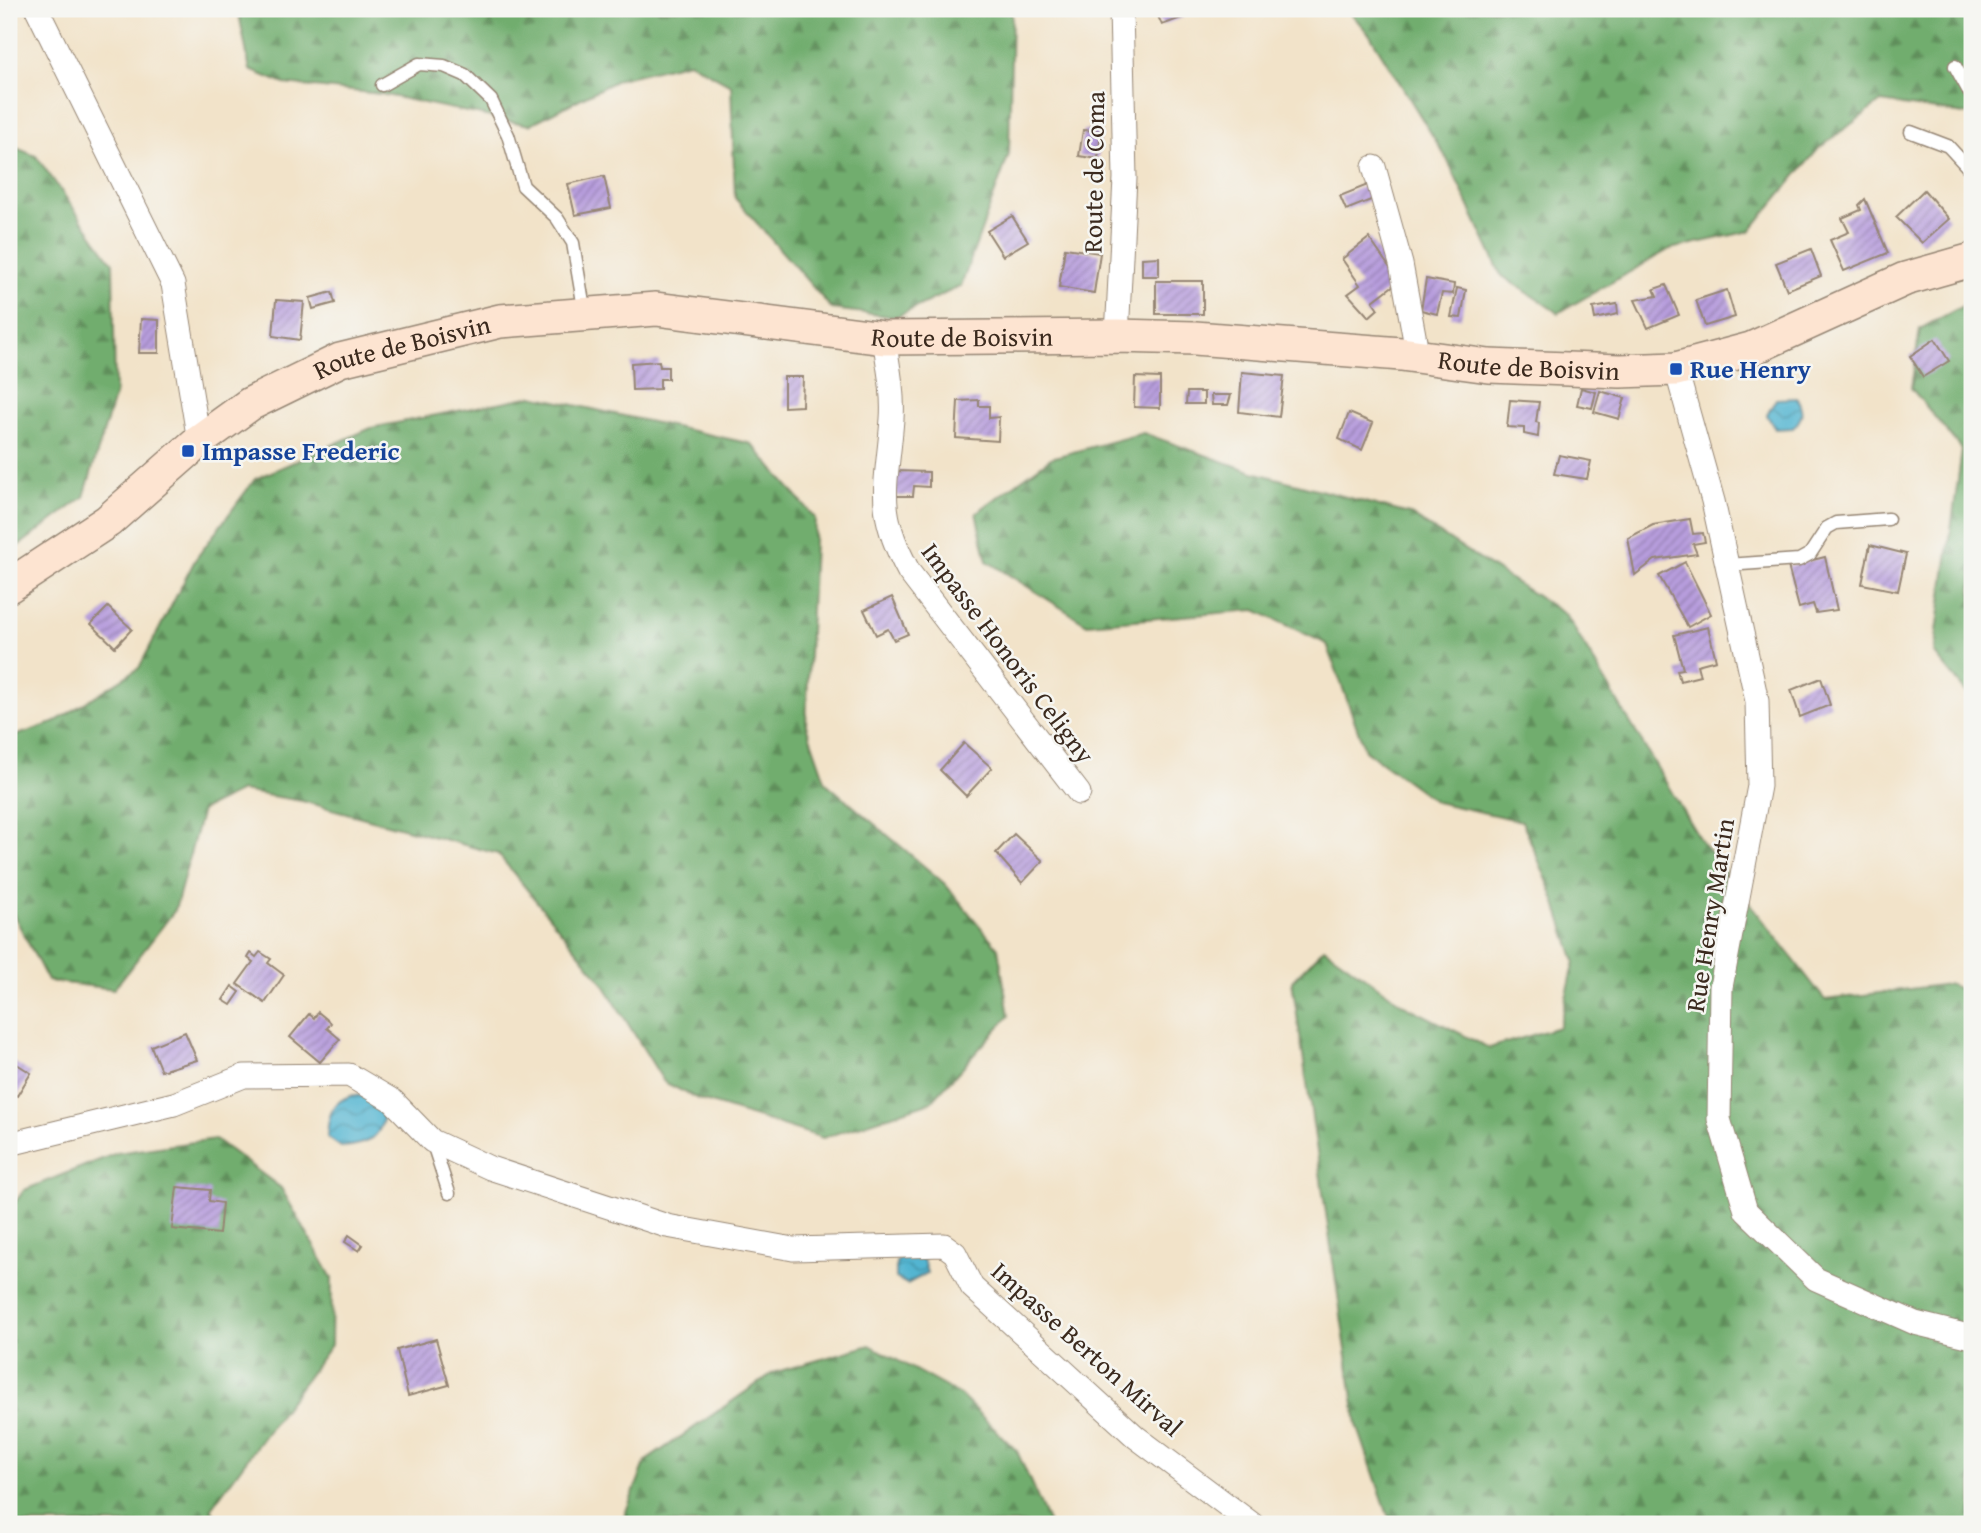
<svg xmlns="http://www.w3.org/2000/svg" width="1981" height="1533" viewBox="0 0 1981 1533" font-family="'Gentium Book Plus',serif">
<style>
.forest{fill:url(#forest-firs);stroke:#566c46;stroke-width:2}
.water{fill:url(#water-waves);stroke:#467078;stroke-width:2}
.building{fill:url(#building-hatch)}
.lines{fill:none;stroke-linecap:round;stroke-linejoin:round}
.service-casing{stroke:#968674;stroke-width:15}
.minor-casing{stroke:#968674;stroke-width:25}
.secondary-casing{stroke:#968674;stroke-width:36}
.service{stroke:#fff;stroke-width:12}
.minor{stroke:#fff;stroke-width:23}
.secondary{stroke:#fde4d1;stroke-width:33}
.transit-dot{fill:#1a4fb4;stroke:#f6f6f2;stroke-width:2.5}
.labels{text-anchor:middle;stroke-width:5;stroke-linejoin:round;paint-order:stroke}
.street-label{font-size:26px;fill:#3b2a1e;stroke:#f6f6f2}
.transit-label{font-size:26px;font-weight:bold;fill:#164399;stroke:#f6f6f2;text-anchor:start}
</style>
<defs>
<pattern id="forest-firs" width="22" height="20" patternUnits="userSpaceOnUse" patternTransform="scale(1.75)"><rect width="22" height="20" fill="#71ad6e"/><path d="M5 1l3.5 6h-7zM16 11l3.5 6h-7z" fill="#5e8d5a"/></pattern>
<pattern id="water-waves" width="16" height="10" patternUnits="userSpaceOnUse" patternTransform="scale(1.75)"><rect width="16" height="10" fill="#52b5d1"/><path d="M0 5q4-4 8 0t8 0" fill="none" stroke="#4593a9"/></pattern>
<pattern id="building-hatch" width="6" height="6" patternUnits="userSpaceOnUse" patternTransform="scale(1.75)"><rect width="6" height="6" fill="#b79ddd"/><path d="M-1 1l2-2M0 6l6-6M5 7l2-2" fill="none" stroke="#9680b3"/></pattern>
</defs>
<rect width="100%" height="100%" fill="#f6f6f2"/>
<filter id="ink" filterUnits="userSpaceOnUse"><feTurbulence type="fractalNoise" baseFrequency=".0143" numOctaves="2"/><feDisplacementMap in="SourceGraphic" scale="14" xChannelSelector="R" yChannelSelector="G"/><feConvolveMatrix kernelMatrix="1 2 1 2 8 2 1 2 1" color-interpolation-filters="sRGB"/></filter>
<filter id="wash" filterUnits="userSpaceOnUse"><feTurbulence type="fractalNoise" baseFrequency=".00686" numOctaves="4" result="noise"/><feDisplacementMap in="SourceGraphic" scale="28" xChannelSelector="R" yChannelSelector="G"/><feGaussianBlur stdDeviation="1.57" result="paint"/><feColorMatrix in="noise" values="0 0 0 0 0 0 0 0 0 0 0 0 0 0 0 0 0 1.4 0 .05"/><feComposite in="paint" operator="in"/></filter>
<g filter="url(#wash)">
<rect width="100%" height="100%" fill="#f2e3c9"/>
<!-- forest -->
<g class="forest">
<polygon points="238,9 1012,9 1009,154 961,286 896,317 832,309 735,198 731,85 689,62 619,79 529,125 381,94 284,84 250,70"/>
<polygon points="1347,9 1972,9 1972,115 1881,102 1819,148 1750,231 1670,249 1558,313 1501,275 1447,159 1370,35"/>
<polygon points="9,145 36,156 113,263 115,394 84,497 9,553"/>
<polygon points="1972,301 1972,699 1934,653 1962,450 1911,388 1920,329"/>
<polygon points="533,396 752,444 815,518 806,725 826,783 945,884 998,948 1009,1016 931,1102 823,1138 698,1099 664,1082 601,980 498,854 302,801 241,791 202,810 175,910 114,989 48,981 9,906 9,738 53,723 139,668 195,560 255,479 371,428"/>
<polygon points="1143,433 1253,472 1409,514 1566,615 1699,838 1825,1000 1948,984 1972,994 1972,1524 1391,1524 1357,1425 1292,981 1324,948 1404,1005 1489,1048 1559,1027 1575,961 1552,892 1522,821 1436,802 1365,750 1327,644 1255,610 1087,624 987,561 976,513 1051,458"/>
<polygon points="215,1139 281,1188 332,1278 331,1345 211,1508 220,1524 17,1524 9,1499 9,1211 24,1190 117,1153"/>
<polygon points="870,1345 960,1395 1017,1451 1049,1524 621,1524 646,1461 773,1373"/>
</g>
<!-- water -->
<g class="water">
<path d="M1797 398C1804 411 1803 418 1793 428L1775 429 1767 415 1776 399Z"/>
<path d="M354 1095 369 1097 384 1109C383 1138 368 1145 341 1147L327 1137C328 1115 331 1101 354 1095Z"/>
<polygon points="909,1254 923,1259 927,1273 907,1284 896,1278 896,1262"/>
</g>
<g id="blocks">
<!-- building -->
<g class="building">
<polygon points="1171,9 1180,9 1184,17 1162,25 1157,14"/>
<polygon points="1083,130 1101,131 1098,159 1079,156"/>
<polygon points="604,176 611,208 575,215 568,184"/>
<polygon points="1370,184 1376,198 1346,210 1340,196"/>
<polygon points="1924,190 1949,219 1922,243 1896,217"/>
<polygon points="1865,199 1888,253 1844,271 1830,240 1849,232 1842,218 1861,210 1859,205"/>
<polygon points="1012,216 1028,241 1003,256 987,231"/>
<polygon points="1369,238 1399,281 1373,301 1378,309 1369,317 1348,294 1360,285 1342,259"/>
<polygon points="1065,248 1100,253 1094,293 1059,287"/>
<polygon points="1811,249 1821,276 1787,290 1776,263"/>
<polygon points="1159,257 1159,276 1142,276 1142,258"/>
<polygon points="1426,279 1454,284 1453,294 1442,293 1437,314 1421,310"/>
<rect x="1156" y="281" width="47" height="33"/>
<polygon points="1666,285 1679,315 1648,328 1635,300 1657,296 1654,289"/>
<polygon points="1457,288 1466,290 1461,318 1451,317"/>
<polygon points="1727,290 1735,317 1705,326 1696,300"/>
<polygon points="332,292 335,303 313,309 310,298"/>
<polygon points="276,300 304,302 300,340 273,336"/>
<polygon points="1617,304 1618,314 1595,319 1593,308"/>
<polygon points="141,319 159,320 159,353 139,353"/>
<polygon points="1935,339 1949,361 1923,377 1910,356"/>
<polygon points="659,361 660,367 668,367 668,379 660,379 660,389 632,390 631,363"/>
<polygon points="1242,372 1284,376 1279,417 1239,412"/>
<polygon points="784,377 803,377 802,406 784,407"/>
<polygon points="1135,377 1160,378 1160,408 1134,407"/>
<polygon points="1581,388 1596,392 1592,408 1577,405"/>
<polygon points="1600,391 1625,398 1619,419 1594,412"/>
<polygon points="1187,392 1204,392 1204,404 1186,404"/>
<polygon points="1211,395 1231,395 1228,405 1212,405"/>
<polygon points="979,400 979,406 989,406 989,418 999,417 998,441 956,438 958,401"/>
<polygon points="1510,400 1539,402 1536,422 1539,423 1538,437 1524,434 1524,428 1507,427"/>
<polygon points="1349,413 1373,423 1362,450 1339,439"/>
<polygon points="1559,455 1591,461 1587,479 1554,474"/>
<polygon points="895,471 929,472 929,487 914,486 913,496 896,496"/>
<polygon points="1690,519 1693,534 1703,533 1705,542 1693,544 1697,554 1655,560 1635,575 1628,538 1653,525"/>
<polygon points="1870,545 1906,554 1898,591 1862,584"/>
<polygon points="1825,557 1837,610 1816,613 1813,604 1799,608 1788,566"/>
<polygon points="1685,562 1711,614 1688,627 1659,576"/>
<polygon points="892,597 908,634 894,640 888,629 876,635 864,610"/>
<polygon points="108,607 132,629 115,647 91,624"/>
<polygon points="1708,627 1716,660 1697,665 1700,676 1680,681 1677,670 1683,669 1674,635"/>
<polygon points="1821,678 1830,705 1800,717 1791,690"/>
<polygon points="964,743 992,768 966,796 940,770"/>
<polygon points="1014,834 1043,861 1022,883 996,853"/>
<polygon points="260,952 271,959 268,963 284,975 265,1003 237,984 253,962 248,958 251,953 256,957"/>
<polygon points="232,986 240,992 231,1005 223,1000"/>
<polygon points="318,1012 331,1023 327,1028 340,1039 320,1062 290,1037 309,1014 314,1018"/>
<polygon points="185,1032 197,1060 161,1071 151,1046"/>
<polygon points="9,1059 31,1073 17,1096 9,1090"/>
<polygon points="177,1187 210,1190 209,1201 222,1203 219,1234 172,1229"/>
<polygon points="349,1235 363,1245 359,1251 345,1242"/>
<polygon points="436,1339 449,1385 408,1396 397,1350"/>
</g>
</g>
</g>
<g filter="url(#ink)">
<use href="#blocks" fill-opacity="0" stroke="#968674" stroke-width="2"/>
<g class="lines">
<!-- service casing -->
<g class="service-casing">
<g id="service">
<polyline points="1955,66 1972,97"/>
<polyline points="382,85 419,64 444,66 465,75 491,100 508,135 523,186 557,218 573,243 585,314"/>
<polyline points="1911,132 1948,146 1972,172"/>
<polyline points="1727,565 1799,560 1810,554 1827,528 1836,523 1888,519"/>
<polyline points="432,1141 449,1193"/>
</g>
</g>
<!-- minor casing -->
<g class="minor-casing">
<g id="minor">
<polyline points="37,9 173,284 199,441"/>
<polyline points="1374,167 1401,264 1418,357"/>
<polyline points="1117,336 1125,178 1121,9"/>
<path d="M884 338C888 365 894 393 892 419 887 487 874 508 909 572L1079 793"/>
<polyline points="1676,369 1713,501 1757,701 1759,786 1721,987 1719,1119 1746,1211 1816,1279 1915,1323 1972,1337"/>
<polyline points="9,1144 174,1104 244,1076 349,1075 393,1101 432,1141 490,1168 667,1226 793,1249 944,1245 955,1253 972,1287 1136,1437 1252,1524"/>
</g>
</g>
<!-- secondary casing -->
<g class="secondary-casing">
<g id="secondary">
<path id="s1" d="M9 586 108 521 199 441 250 404 340 360 500 321 656 309 884 338 1117 336 1195 338 1401 354 1489 366 1620 371 1676 369 1751 349 1905 279 1972 260"/>
</g>
</g>
<!-- service -->
<use href="#service" class="service"/>
<!-- minor -->
<use href="#minor" class="minor"/>
<!-- secondary -->
<use href="#secondary" class="secondary"/>
</g>
</g>
<!-- markers -->
<g class="transit-dot">
<rect x="1669" y="362" width="14" height="14" rx="3.5"/>
<rect x="181" y="444" width="14" height="14" rx="3.5"/>
</g>
<g class="labels">
<!-- street labels -->
<g class="street-label">
<text transform="translate(1094 172) rotate(-89)" y="9">Route de Coma</text>
<text dy="9" stroke="none"><textPath href="#s1" startOffset="1032">Route de Boisvin</textPath></text>
<text dy="9" stroke="none"><textPath href="#s1" startOffset="466">Route de Boisvin</textPath></text>
<text dy="9" stroke="none"><textPath href="#s1" startOffset="1600">Route de Boisvin</textPath></text>
<text transform="translate(1008 653) rotate(53)" y="9">Impasse Honoris Celigny</text>
<text transform="translate(1710 915) rotate(-81)" y="9">Rue Henry Martin</text>
<text transform="translate(1087 1349) rotate(42)" y="9">Impasse Berton Mirval</text>
</g>
<!-- transit labels -->
<g class="transit-label">
<text x="1690" y="378">Rue Henry</text>
<text x="202" y="460">Impasse Frederic</text>
</g>
</g>
<!-- margin -->
<rect width="1981" height="1533" fill="none" stroke="#f6f6f2" stroke-width="35"/>
</svg>
